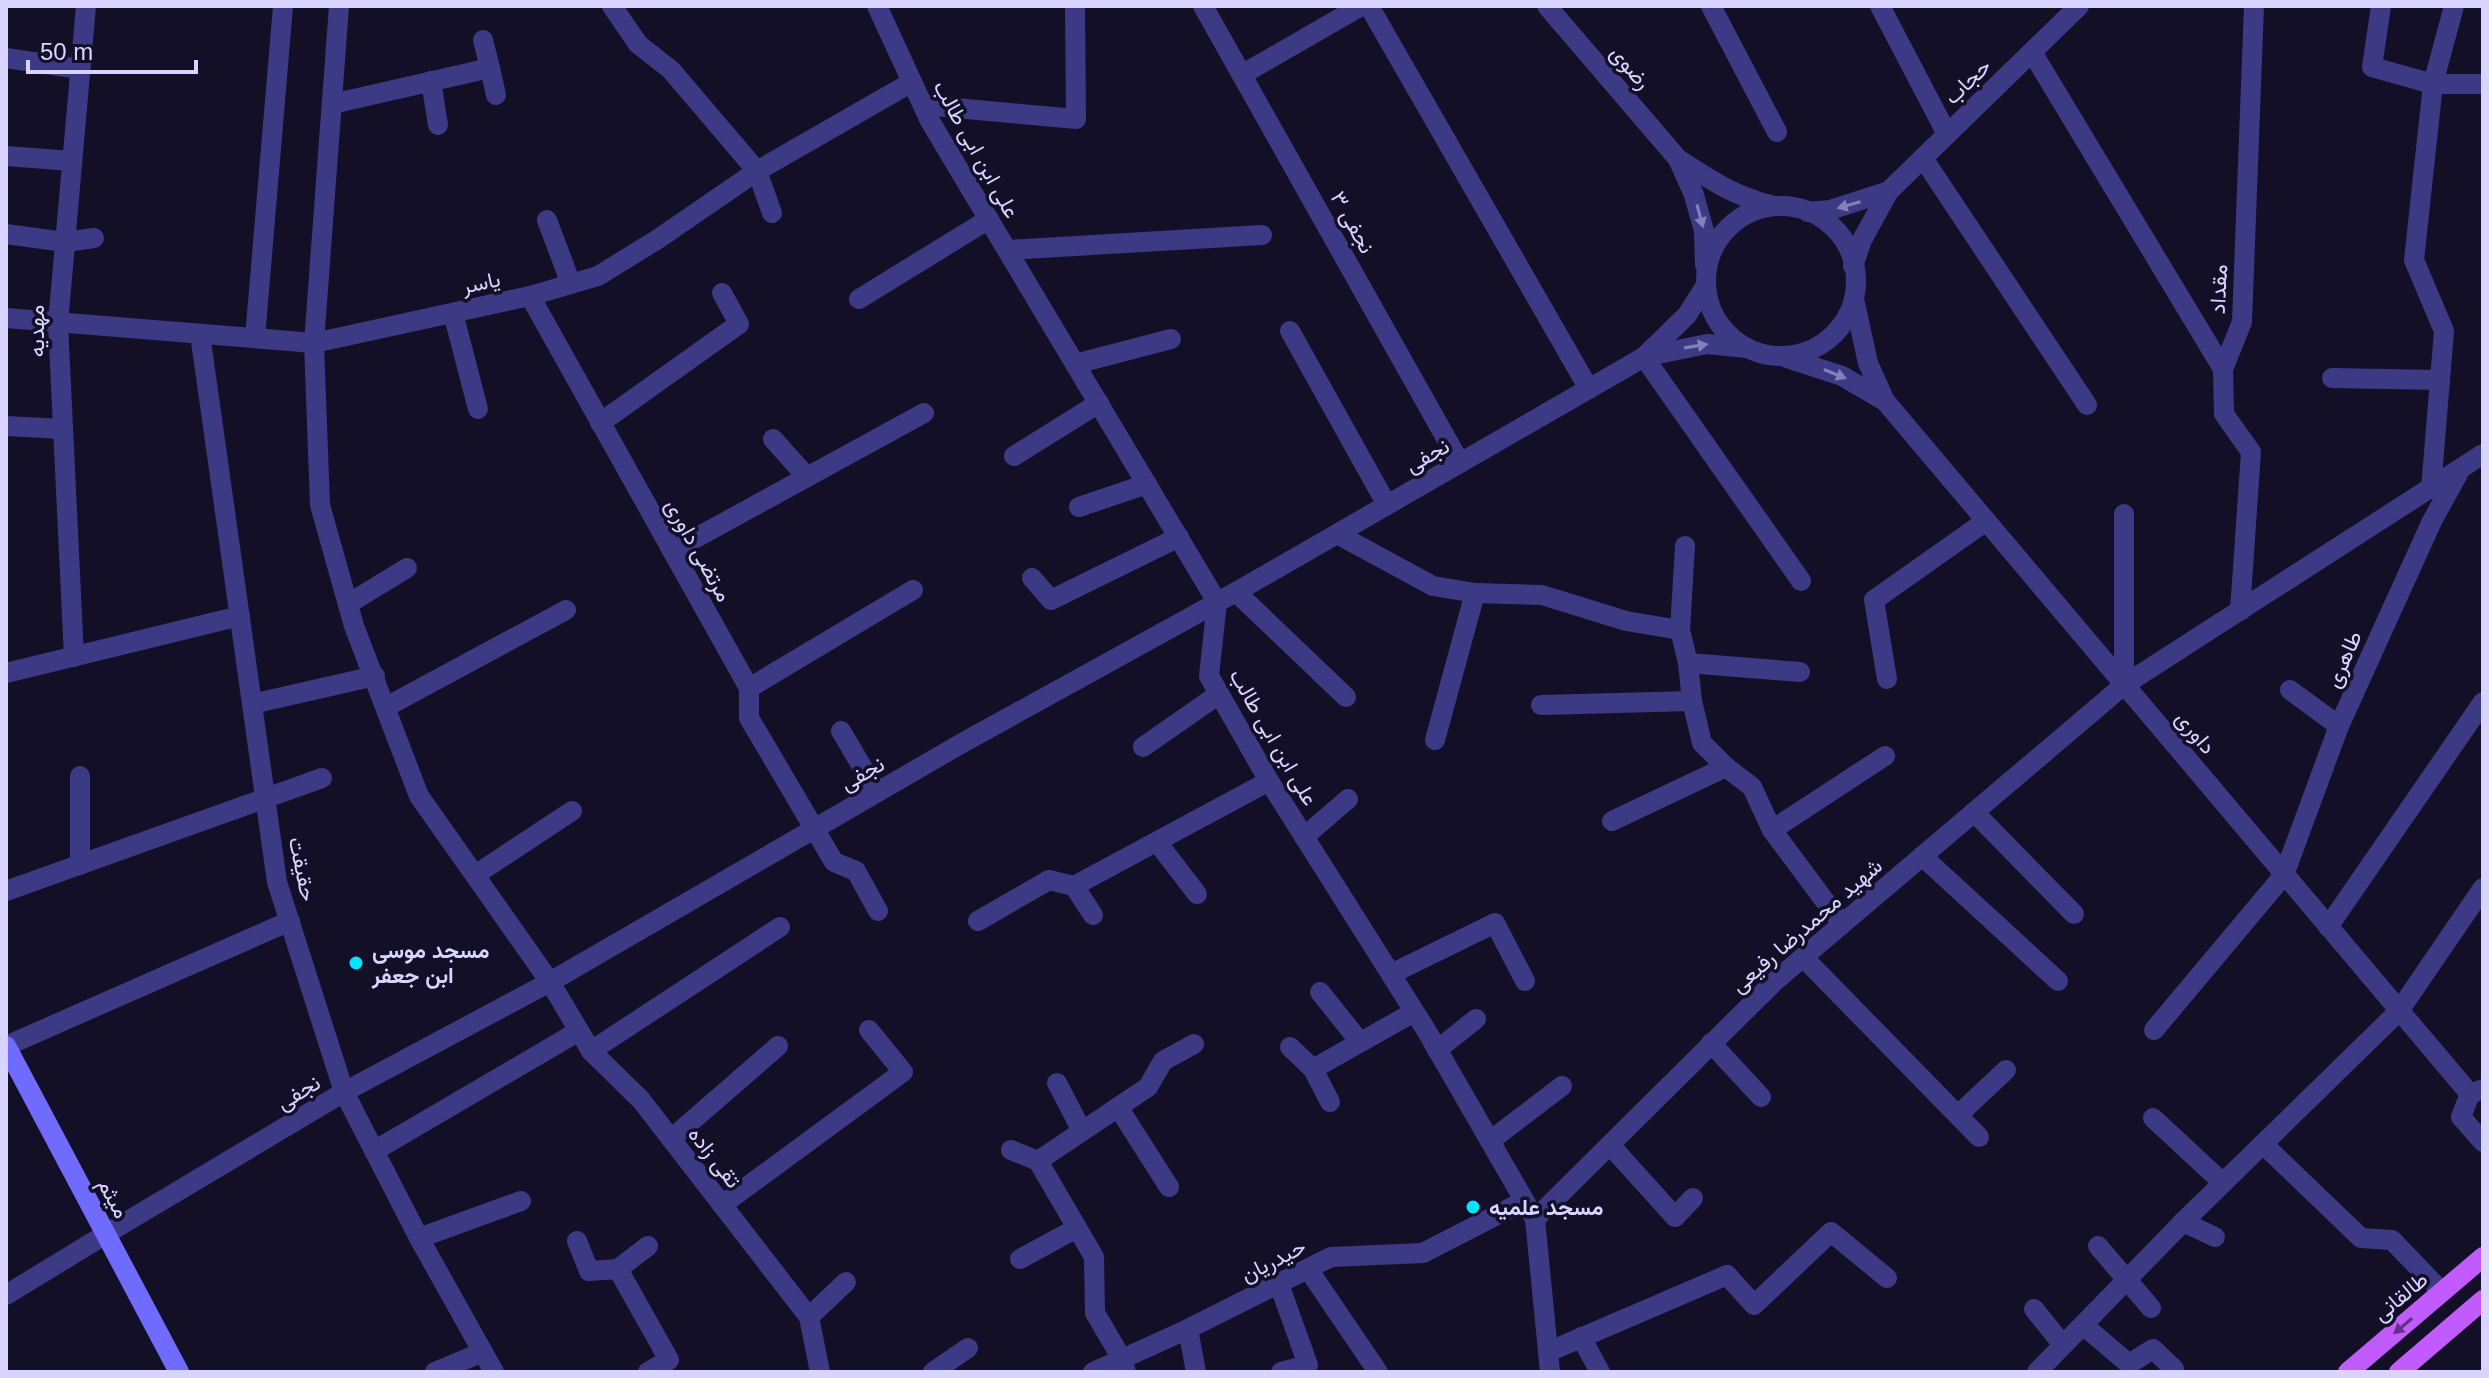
<svg xmlns="http://www.w3.org/2000/svg" width="2489" height="1378" viewBox="0 0 2489 1378" font-family="Helvetica,Vazirmatn,sans-serif">
<style>
.lines{fill:none;stroke-linecap:round;stroke-linejoin:round}
.minor{stroke:#3d3a85;stroke-width:20}
.tertiary{stroke:#3d3a85;stroke-width:20}
.secondary{stroke:#6f6bff;stroke-width:20}
.primary{stroke:#c25bff;stroke-width:20}
.oneway{fill:#837fbc}
.oneway2{fill:#623188}
.poi-dot{fill:#00e5ff;stroke:#130f26;stroke-width:3}
.labels{text-anchor:middle;stroke-width:7;stroke-linejoin:round;paint-order:stroke}
.street-label{font-size:22px;fill:#d9d4ff;stroke:#130f26}
.poi-label{font-size:22px;font-weight:bold;fill:#d9d4ff;stroke:#130f26;text-anchor:start}
</style>
<rect width="100%" height="100%" fill="#130f26"/>
<g class="lines">
<!-- minor -->
<g class="minor">
<polyline points="339,6 314,343 320,505 354,626 419,796 550,982 591,1051 641,1100 809,1317 820,1372"/>
<polyline points="612,6 638,44 671,70 757,171 772,213"/>
<polyline points="1203,6 1460,463"/>
<polyline points="1369,6 1589,389"/>
<polyline points="1711,6 1777,132"/>
<polyline points="1880,6 1947,134"/>
<polyline points="2381,6 2372,67 2433,84 2483,84"/>
<polyline points="483,40 490,68"/>
<polyline points="2032,52 2223,369"/>
<polyline points="6,58 80,69"/>
<polyline points="1243,74 1361,6"/>
<polyline points="431,81 438,125"/>
<polyline points="332,104 490,68 496,95"/>
<polyline points="923,105 1076,119 1075,6"/>
<polyline points="6,156 72,161"/>
<polyline points="1923,158 2087,405"/>
<polyline points="547,220 571,284"/>
<polyline points="6,234 65,242 94,238"/>
<polyline points="1007,250 1262,235"/>
<polyline points="530,296 749,688 749,718 834,862 856,871 878,911"/>
<polyline points="859,299 989,219"/>
<polyline points="453,313 478,409"/>
<polyline points="6,318 314,343 530,296 598,276 658,239 757,171 912,82"/>
<polyline points="1290,331 1387,505"/>
<polyline points="200,334 277,882 344,1092 419,1238 494,1372"/>
<polyline points="255,338 283,6"/>
<polyline points="1644,357 1801,581"/>
<polyline points="1075,364 1171,339"/>
<polyline points="2332,378 2440,380"/>
<polyline points="600,423 739,324 722,293"/>
<polyline points="6,426 63,429"/>
<polyline points="773,439 807,477"/>
<polyline points="1014,456 1099,403"/>
<polyline points="2431,489 2444,331 2414,260 2433,84 2454,6"/>
<polyline points="1079,507 1147,484"/>
<polyline points="2124,514 2124,685"/>
<polyline points="1337,534 1433,586 1475,593 1542,595 1626,621 1680,630 1688,663 1692,701 1702,743 1726,767 1752,787 1772,830 1842,924"/>
<polyline points="672,551 924,413"/>
<polyline points="1032,578 1051,600 1179,537"/>
<polyline points="1236,592 1346,697"/>
<polyline points="348,604 407,568"/>
<polyline points="2240,611 2251,452 2224,414 2223,369 2242,322 2254,6"/>
<polyline points="1680,630 1685,546"/>
<polyline points="74,657 58,323 86,6"/>
<polyline points="1688,663 1800,672"/>
<polyline points="6,673 240,616"/>
<polyline points="1887,679 1874,600 1986,521"/>
<polyline points="749,688 913,590"/>
<polyline points="2290,690 2339,726"/>
<polyline points="252,704 375,676"/>
<polyline points="1541,705 1692,701"/>
<polyline points="386,707 566,610"/>
<polyline points="841,731 877,792"/>
<polyline points="1435,740 1475,593"/>
<polyline points="1143,747 1219,694"/>
<polyline points="80,776 80,865"/>
<polyline points="1974,812 2074,914"/>
<polyline points="1612,821 1726,767"/>
<polyline points="1772,830 1885,756"/>
<polyline points="1304,837 1348,799"/>
<polyline points="1157,842 1197,894"/>
<polyline points="1922,856 2058,981"/>
<polyline points="475,875 572,811"/>
<polyline points="1074,886 1093,915"/>
<polyline points="6,891 322,778"/>
<polyline points="978,921 1049,880 1074,886 1269,781"/>
<polyline points="2328,927 2483,702"/>
<polyline points="1803,957 1979,1137"/>
<polyline points="1391,974 1495,923 1525,981"/>
<polyline points="1320,992 1360,1042"/>
<polyline points="2154,1030 2284,875 2339,726 2432,521 2458,474"/>
<polyline points="1711,1043 1761,1097"/>
<polyline points="6,1046 290,921"/>
<polyline points="1290,1047 1313,1069 1414,1012"/>
<polyline points="1437,1050 1476,1019"/>
<polyline points="591,1051 780,927"/>
<polyline points="1313,1069 1330,1102"/>
<polyline points="1057,1083 1082,1131"/>
<polyline points="1118,1107 1169,1187"/>
<polyline points="1958,1115 2006,1070"/>
<polyline points="2153,1118 2223,1183"/>
<polyline points="671,1139 778,1046"/>
<polyline points="1490,1141 1562,1086"/>
<polyline points="2263,1144 2361,1238 2392,1240 2442,1292"/>
<polyline points="1610,1145 1675,1217 1693,1198"/>
<polyline points="1011,1150 1038,1161"/>
<polyline points="374,1151 579,1031"/>
<polyline points="722,1205 903,1072 869,1030"/>
<polyline points="1535,1219 1774,982 2124,685 2483,454"/>
<polyline points="2183,1222 2215,1237"/>
<polyline points="419,1238 521,1201"/>
<polyline points="577,1241 589,1271 618,1269"/>
<polyline points="2098,1246 2151,1308"/>
<polyline points="1020,1259 1077,1228"/>
<polyline points="1308,1269 1378,1372"/>
<polyline points="1279,1284 1308,1365 1281,1372"/>
<polyline points="6,1295 106,1234"/>
<polyline points="2034,1309 2063,1345"/>
<polyline points="809,1317 846,1282"/>
<polyline points="2083,1325 2129,1364 2153,1349 2174,1369"/>
<polyline points="1188,1329 1196,1372"/>
<polyline points="1581,1337 1600,1372"/>
<polyline points="1548,1352 1727,1275 1754,1305 1831,1232 1887,1278"/>
<polyline points="435,1372 483,1352"/>
<polyline points="648,1372 669,1360 618,1269 648,1246"/>
<polyline points="933,1372 968,1348"/>
<polyline points="1093,1372 1188,1329 1331,1257 1423,1253 1524,1201"/>
<polyline points="1126,1372 1122,1359 1095,1313 1094,1257 1038,1161 1148,1087 1163,1061 1194,1044"/>
<polyline points="2037,1372 2183,1222 2399,1011 2483,888"/>
</g>
<!-- tertiary -->
<g class="tertiary">
<polyline points="877,6 930,121 1217,602 1209,676 1269,781 1426,1030 1535,1219 1550,1372"/>
<polyline points="1547,6 1678,159 1694,195 1704,231 1705,265"/>
<path d="M1678 159C1712 181 1734 196 1774 206"/>
<circle cx="1781" cy="281" r="75"/>
<polyline points="1808,212 1830,210 1889,191"/>
<polyline points="1853,266 1862,240 1889,191 2079,6"/>
<polyline points="1854,299 1868,363 1885,401 2470,1094"/>
<polyline points="1648,356 1707,344 1747,348"/>
<polyline points="1787,358 1842,376 1885,401"/>
<polyline points="2483,1089 2470,1094 2461,1117 2483,1142"/>
<polyline points="106,1234 344,1092 550,982 964,742 1236,592 1644,357 1687,315 1706,285"/>
</g>
<!-- secondary -->
<polyline class="secondary" points="6,1046 179,1372"/>
<!-- primary -->
<g class="primary">
<polyline points="2348,1372 2483,1257"/>
<polyline points="2399,1372 2483,1300"/>
</g>
</g>
<!-- one-way arrows -->
<defs><path id="oneway-solid" d="M-6-.8H1V-3.2L6.5 0L1 3.2V.8H-6Z" transform="scale(2)"/></defs>
<g class="oneway">
<use href="#oneway-solid" transform="translate(1849 205) rotate(164)"/>
<use href="#oneway-solid" transform="translate(1700 216) rotate(75)"/>
<use href="#oneway-solid" transform="translate(1696 346) rotate(-9)"/>
<use href="#oneway-solid" transform="translate(1835 374) rotate(22)"/>
</g>
<use class="oneway2" href="#oneway-solid" transform="translate(2403 1326) rotate(140)"/>
<!-- markers -->
<g class="poi-dot">
<circle cx="356" cy="963" r="8"/>
<circle cx="1473" cy="1207" r="8"/>
</g>
<g class="labels">
<!-- street labels -->
<g class="street-label">
<text transform="translate(1631 67) rotate(50)" y="8">رضوی</text>
<text transform="translate(1967 81) rotate(-44)" y="8">حجاب</text>
<text transform="translate(977 149) rotate(61)" y="8">علی ابن ابی طالب</text>
<text transform="translate(1353 222) rotate(61)" y="8">نجفی ۳</text>
<text transform="translate(481 282) rotate(-12)" y="8">یاسر</text>
<text transform="translate(2218 289) rotate(-87)" y="8">مقداد</text>
<text transform="translate(36 331) rotate(-90)" y="8">مهدیه</text>
<text transform="translate(1427 455) rotate(-30)" y="8">نجفی</text>
<text transform="translate(699 550) rotate(61)" y="8">مرتضی داوری</text>
<text transform="translate(2343 659) rotate(-66)" y="8">طاهری</text>
<text transform="translate(2196 732) rotate(50)" y="8">داوری</text>
<text transform="translate(1274 737) rotate(60)" y="8">علی ابن ابی طالب</text>
<text transform="translate(862 773) rotate(-30)" y="8">نجفی</text>
<text transform="translate(303 869) rotate(78)" y="8">حقیقت</text>
<text transform="translate(1806 925) rotate(-41)" y="8">شهید محمدرضا رفیعی</text>
<text transform="translate(298 1092) rotate(-31)" y="8">نجفی</text>
<text transform="translate(715 1157) rotate(52)" y="8">تقی زاده</text>
<text transform="translate(114 1198) rotate(62)" y="8">میثم</text>
<text transform="translate(1273 1260) rotate(-27)" y="8">حیدریان</text>
<text transform="translate(2400 1296) rotate(-40)" y="8">طالقانی</text>
</g>
<!-- poi labels -->
<g class="poi-label">
<text x="372" y="958">مسجد موسی<tspan x="372" dy="25">ابن جعفر</tspan></text>
<text x="1489" y="1215">مسجد علمیه</text>
</g>
</g>
<!-- border -->
<rect width="2489" height="1378" fill="none" stroke="#d9d4ff" stroke-width="16"/>
<!-- scale -->
<path d="M28 60v12h168v-12" fill="none" stroke="#d9d4ff" stroke-width="4"/>
<text x="40" y="60" font-size="24" fill="#d9d4ff" stroke="#130f26" stroke-width="6" paint-order="stroke">50 m</text>
</svg>
